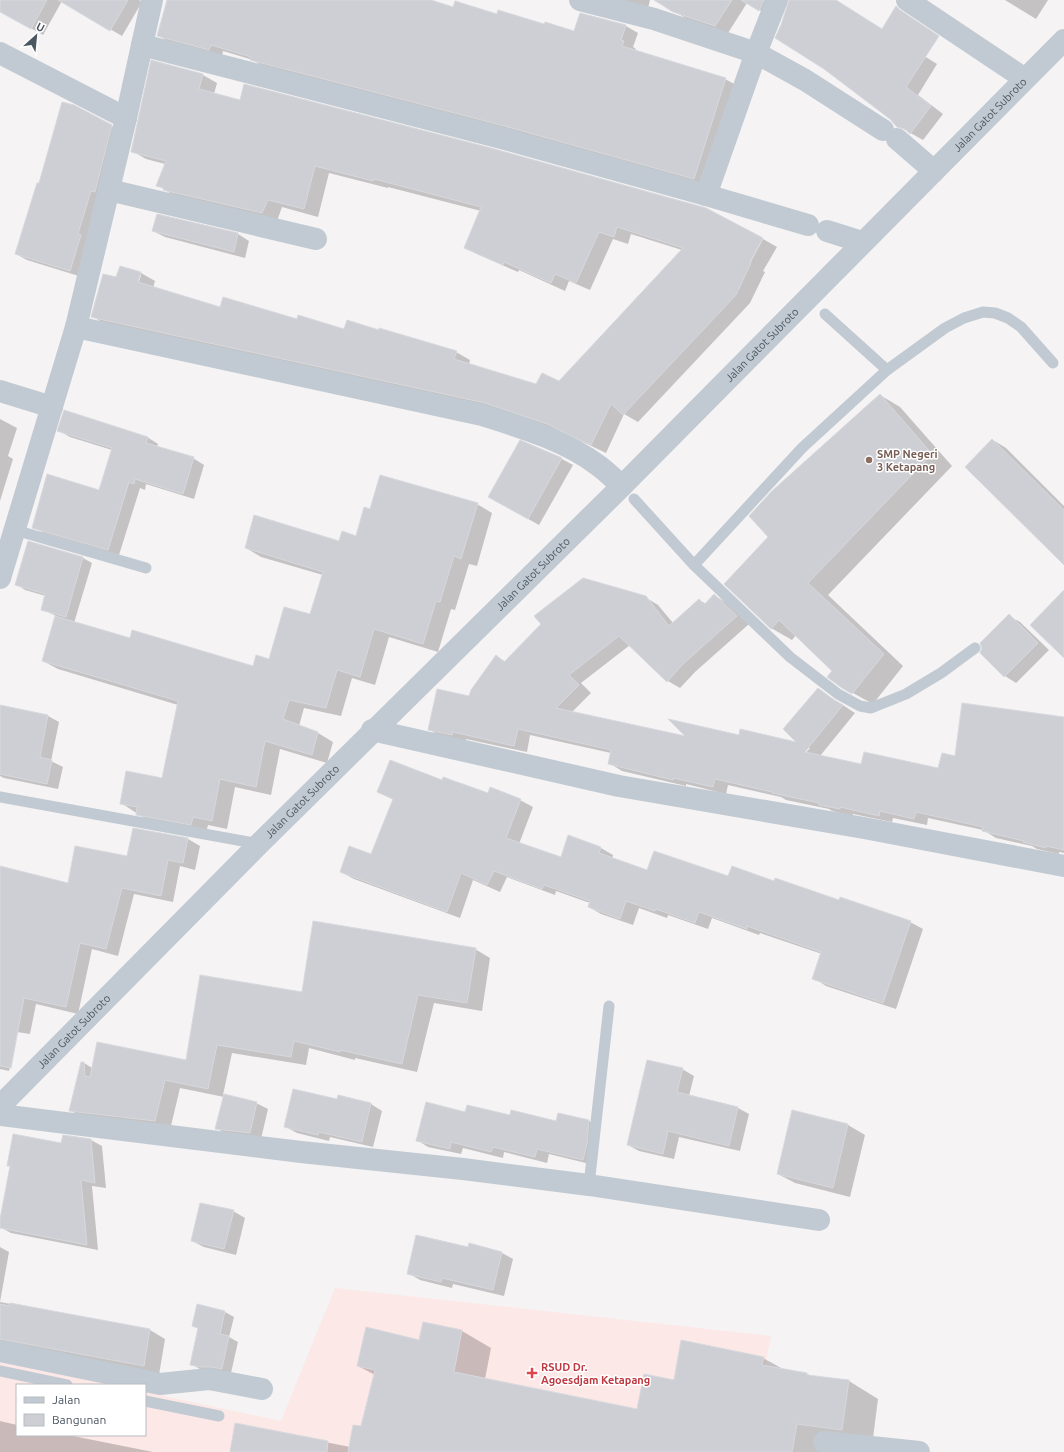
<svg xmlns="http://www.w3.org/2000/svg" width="1064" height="1452" viewBox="0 0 1064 1452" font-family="Ubuntu,sans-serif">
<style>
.medical{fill:#fce8e6}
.shadow{fill:#0003;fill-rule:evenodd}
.building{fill:#cdcfd5;stroke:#d7d9de}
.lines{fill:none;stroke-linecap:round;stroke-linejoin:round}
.service{stroke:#c1cad2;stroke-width:11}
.minor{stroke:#c1cad2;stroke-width:22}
.tertiary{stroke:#c1cad2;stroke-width:22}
.education-dot{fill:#8d6e63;stroke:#fff;stroke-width:1.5}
.health-dot{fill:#e0444e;stroke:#fff;stroke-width:1.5}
.labels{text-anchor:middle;stroke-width:3;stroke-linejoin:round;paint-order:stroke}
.street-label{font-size:11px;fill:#4a5661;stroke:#fff}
.education-label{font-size:11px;font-weight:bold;fill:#785e54;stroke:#fff;text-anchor:start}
.health-label{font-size:11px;font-weight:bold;fill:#be3a42;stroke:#fff;text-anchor:start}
</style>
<rect width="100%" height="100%" fill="#f5f3f3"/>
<!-- medical -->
<polygon class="medical" points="335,1288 771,1336 748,1452 0,1452 0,1361 111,1385 17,1385 17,1435 145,1435 145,1392 281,1421"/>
<!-- shadow -->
<g class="shadow">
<polygon points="3,0 139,0 142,2 122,36 62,1 43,35 0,11 0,5"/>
<polygon points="190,0 428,0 454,8 497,15 575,33 581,14 626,26 638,33 633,47 636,49 635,51 725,79 738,86 706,185 264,67 253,60 223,51 222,56 170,43 158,35"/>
<polygon points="618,0 650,0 648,8"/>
<polygon points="656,0 779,0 772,17 747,3 728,33 687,19"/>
<polygon points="790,0 835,0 937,64 918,95 943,114 923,140 898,126"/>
<polygon points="1005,0 1048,0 1036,19"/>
<path d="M203 75 217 83 214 94 748 267 763 239 777 247 763 271 765 272 750 303 638 422 624 414 606 453 562 432 500 410 106 325 92 316 117 278 120 267 141 273 155 281 153 288 221 309 297 320 344 331 456 352 470 360 469 364 537 385 559 382 682 250 631 234 628 244 613 239 590 290 569 281 565 291 519 270 518 272 479 255 465 247 481 211 388 187V188L329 173 318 217 282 207 277 221 178 198 157 185 165 164 146 159 132 151ZM139 275H141L137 288 136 287Z"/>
<polygon points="111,126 122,132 82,277 27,260 16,254 39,184"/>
<polygon points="157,215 238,234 249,241 245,258 165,237 153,231"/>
<polygon points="880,395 900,407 952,466 828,595 903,666 873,704 842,687 834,671 796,635 792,640 771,628 769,537"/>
<polygon points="0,419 17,428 8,456 13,459 0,501"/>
<polygon points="59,431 147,437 158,444 157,447 193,458 204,465 194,499 146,484 145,490 140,488 119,555 44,533 33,527 100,491 112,450 70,437"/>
<polygon points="993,440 1006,448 1064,506 1064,564"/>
<polygon points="520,442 562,459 573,465 539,525 489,497"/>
<polygon points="477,504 492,513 477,566 469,564 455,610 451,609 438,652 389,637 375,685 352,678 341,716 304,708 299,726 318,733 333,742 327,763 280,749 271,795 235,787 227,829 208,825 206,833 152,823 121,803 162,779 178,705 58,669 43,661 56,616 42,609 46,596 25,590 16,584 28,542 83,558 92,563 74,623 131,639 253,667 269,661 311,616 323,575 261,557 246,548 340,542 356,537 371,510"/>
<path d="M715 596 727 603 749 624 695 672 680 688 668 681 630 645 581 683 591 693 572 712 689 738 739 737 800 743 818 689 855 713 820 756 862 765 939 769 956 758 1064 718V853L1059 852V854L1037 849 1032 846 996 838 983 830 928 818 927 825 893 818 892 822 853 814 852 816 832 811 829 809 786 800 781 797 728 785 726 794 686 784V786L622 771 609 763 611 753 530 735 527 752 466 739 465 742 441 737 429 729 470 697 496 656 506 662 645 597 658 605 673 623 699 600 706 604ZM807 748H810L802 757Z"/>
<polygon points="1009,616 1020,622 1049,650 1016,683 1005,676 981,653"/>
<polygon points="0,706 48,716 59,722 51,761 63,767 58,789 4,778 0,776"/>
<polygon points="442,781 488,795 520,800 533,807 519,844 561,859 601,848 613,855 612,859 647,872 775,882 910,922 923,929 896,1009 826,986 814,978 822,954 760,933 759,935 712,918 708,929 668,915 667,918 639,908 633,925 601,914 589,907 590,903 556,891 555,895 507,877 500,892 473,880 460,918 354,879 341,872 372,855 394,800 379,792"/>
<polygon points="134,829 188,839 200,846 195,870 180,866 173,902 134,894 118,956 92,949 78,1014 36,1004 30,1034 17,1032 9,1071 0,1069 0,867 69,884 128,858"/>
<polygon points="475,949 490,958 482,1011 434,1003 417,1072 355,1058 355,1060 309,1048 306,1065 232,1053 223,1095 256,1103 268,1109 261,1139 228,1135 216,1128 224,1097 180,1088 170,1130 85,1119 70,1110 84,1063 92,1068 187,1061 302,993"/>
<polygon points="682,1069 694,1076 689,1096 738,1108 749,1114 740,1151 679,1137 674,1159 639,1151 628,1145"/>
<polygon points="339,1096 371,1104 382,1111 373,1147 330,1137 329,1141 297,1133 286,1127 338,1100"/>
<polygon points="793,1111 848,1125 865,1135 850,1197 795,1183 778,1174"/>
<polygon points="466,1113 511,1116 557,1122 589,1121 600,1128 594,1165 549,1154 547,1163 504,1152 503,1158 463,1148 461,1154 428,1147 417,1140"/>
<polygon points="91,1140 102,1146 106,1188 92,1186 98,1250 11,1233 0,1227 11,1167 8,1165 62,1144"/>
<polygon points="233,1211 245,1218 236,1255 204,1247 192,1241"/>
<polygon points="0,1247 9,1252 0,1302 150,1330 165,1339 159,1375 0,1349"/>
<polygon points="468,1248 502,1253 513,1259 504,1296 453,1284 452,1288 420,1280 408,1273"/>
<polygon points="198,1305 225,1312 234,1317 229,1337 238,1342 231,1373 200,1369 191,1364 199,1329 193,1326"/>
<polygon points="462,1331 491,1348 485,1379 638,1410 675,1381 763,1358 783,1369 807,1374 812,1376 849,1381 878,1399 872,1446 824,1452 231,1452 236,1424 350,1447 362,1427 375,1375 358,1366 420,1342"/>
<polygon points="0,1421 17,1425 17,1435 68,1435 153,1452 0,1452"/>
</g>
<!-- building -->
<g class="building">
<polygon points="0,0 47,0 31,29 0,12"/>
<polygon points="58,0 128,0 110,31"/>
<polygon points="167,0 431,0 453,7 455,1 497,14 498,10 544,24 545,22 574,31 580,13 626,25 621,40 624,41 622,46 726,78 694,179 497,124 250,60 251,57 211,45 209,50 157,36"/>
<polygon points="654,0 732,0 715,26 673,12"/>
<polygon points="741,0 764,0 759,11"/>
<polygon points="789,0 836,0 882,29 896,6 900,10 939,36 906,87 931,106 910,134 905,129 897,127 890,119 824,69 775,38 781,25"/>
<polygon points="151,60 203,74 199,89 240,100 244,84 491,148 706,208 763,238 750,262 751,263 736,295 623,415 611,404 591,445 547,424 485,403 99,319 91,317 103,274 116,277 120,266 141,272 138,282 220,307 223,297 297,319 298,315 344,329 347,320 379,330 379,328 457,351 454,359 536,384 542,373 559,381 683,248 617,227 614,237 599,232 576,283 555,274 551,283 504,262 503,265 464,248 481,207 374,179 373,181 315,166 304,209 268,200 262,213 163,190 164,188 156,186 166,161 131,152"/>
<polygon points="62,102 74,105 112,125 95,192 91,191 78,234 81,235 70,271 15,254 37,183 39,183"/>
<polygon points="157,214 238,233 234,252 152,231"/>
<polygon points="880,394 932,454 808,583 884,654 852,694 842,688 827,677 832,671 779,620 771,629 724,584 768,537 749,516 772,491"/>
<polygon points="64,410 148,437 146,443 194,457 183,494 135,479 134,484 129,482 108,550 32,528 47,474 99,490 112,448 57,431"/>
<polygon points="992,439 1064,510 1064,565 965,467"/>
<polygon points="520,440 562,458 528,519 488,497"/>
<polygon points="380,475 478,503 461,559 454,556 440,602 436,601 423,644 374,629 360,677 337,670 326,708 289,700 283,719 318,732 312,755 265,741 256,787 220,779 212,821 193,817 191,825 136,815 137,807 120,804 126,771 162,778 178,701 42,661 55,616 130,638 132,630 253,666 256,655 269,659 284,607 310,614 323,572 245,548 254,515 339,541 342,531 356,536 364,507 370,509"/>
<polygon points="28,541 83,557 66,617 41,610 45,594 15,585"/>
<polygon points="583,578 646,596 669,626 699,599 704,605 714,594 737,616 682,665 667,682 619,636 569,675 579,685 556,708 685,736 668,719 739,735 740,729 796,742 783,729 818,688 834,700 843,705 805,752 861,764 864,752 938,768 942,753 955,756 962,703 1064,717 1064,850 1046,846 1046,848 1023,842 1024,841 982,831 983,827 916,812 914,819 880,811 879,816 840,807 840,809 819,805 819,803 772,793 772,792 715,779 713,787 673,778 673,780 608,764 611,750 518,729 514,746 453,732 452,735 428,730 437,689 469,696 471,690 496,655 504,662 541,624 534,616"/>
<polygon points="1064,590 1064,658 1030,625"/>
<polygon points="1009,614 1038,643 1004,677 980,653 982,648 980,643"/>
<polygon points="0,705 48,715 40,757 52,760 47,784 0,774"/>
<polygon points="390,760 442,780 443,777 488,793 490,787 521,799 506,838 561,857 568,835 601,847 599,853 647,870 654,851 728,876 732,866 774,881 775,878 839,900 840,897 911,921 883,1003 812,979 821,952 747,926 747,929 699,912 695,923 656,909 655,911 626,901 620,919 588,907 590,901 544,885 542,889 494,871 487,885 461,873 447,912 340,872 349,846 371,854 393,799 377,792"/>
<polygon points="133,828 188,838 183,863 168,860 161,896 122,888 106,949 80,943 66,1007 24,998 11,1068 0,1066 0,866 68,883 75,846 127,856"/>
<polygon points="313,921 476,948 467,1003 418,995 402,1064 340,1050 340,1052 294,1041 291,1057 217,1045 208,1089 165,1080 155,1121 69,1111 81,1062 84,1062 85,1076 90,1077 97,1042 186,1060 200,975 302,992"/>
<polygon points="647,1060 683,1068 677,1092 738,1107 729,1146 668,1131 663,1154 627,1145"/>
<polygon points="293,1089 337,1099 338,1095 371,1103 362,1142 319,1132 318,1135 284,1127"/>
<polygon points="224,1094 257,1102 250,1133 215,1129"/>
<polygon points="426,1102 465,1112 467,1105 510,1115 511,1110 556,1121 558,1113 589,1120 587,1144 583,1160 537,1149 535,1157 493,1147 491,1152 451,1142 450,1149 416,1141"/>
<polygon points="792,1110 848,1124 833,1188 777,1174"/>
<polygon points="13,1134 61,1143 63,1135 91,1139 95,1183 81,1180 87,1245 0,1228 0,1219 10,1166 7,1166"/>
<polygon points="200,1203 234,1210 224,1249 191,1241"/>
<polygon points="416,1235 468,1247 469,1243 502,1252 493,1290 442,1278 441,1282 407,1274"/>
<polygon points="10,1303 150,1329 144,1366 0,1339 0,1304 9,1306"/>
<polygon points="197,1304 225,1311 220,1334 229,1336 222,1369 211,1367 201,1367 190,1365 198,1328 192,1326"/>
<polygon points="423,1322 462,1330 454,1372 637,1409 644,1374 674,1380 681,1340 764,1357 762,1365 807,1373 807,1375 849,1380 842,1430 797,1424 792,1452 348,1452 353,1425 361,1426 375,1370 357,1366 366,1327 419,1340"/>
<polygon points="235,1423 328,1441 327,1452 230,1452"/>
</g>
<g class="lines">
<!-- service -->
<g class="service">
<polyline points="825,314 887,370"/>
<polyline points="634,499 694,565 790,657 838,694 860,706 871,708 906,694 941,673 975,648"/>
<polyline points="15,530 146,568"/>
<polyline points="694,565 802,448 887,370 945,328 964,318 983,312 995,313 1008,318 1021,327 1053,363"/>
<polyline points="0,797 259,844"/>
<polyline points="589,1185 609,1006"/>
<polyline points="0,1371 67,1385"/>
<polyline points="145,1401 219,1416"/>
</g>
<!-- minor -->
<g class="minor">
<polyline points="152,0 142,45 494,136 706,195 808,225"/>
<polyline points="580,0 654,19 756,53 805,80 883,130"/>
<polyline points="907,0 1025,79"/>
<polyline points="0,53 126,118 76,327 0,578"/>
<polyline points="126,118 142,45"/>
<polyline points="897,139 934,171"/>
<polyline points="109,190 316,239"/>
<polyline points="706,195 756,53 777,0"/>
<polyline points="827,231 862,242"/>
<path d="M76 327 482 415C520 427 567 441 599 466 607 472 614 479 622 486"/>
<polyline points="0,391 52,407"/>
<polyline points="372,730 619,786 864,828 1064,866"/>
<polyline points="0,1115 301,1152 463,1169 589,1185 819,1220"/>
<polyline points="0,1351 160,1384 209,1379 262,1389"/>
<polyline points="824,1442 919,1452"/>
</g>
<!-- tertiary -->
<path class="tertiary" id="s1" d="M0 1106 259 844 622 486 1064 40"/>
</g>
<!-- markers -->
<circle class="education-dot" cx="869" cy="460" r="4"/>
<path class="health-dot" d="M530 1367h4v4h4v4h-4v4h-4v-4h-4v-4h4z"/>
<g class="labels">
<!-- street labels -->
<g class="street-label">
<text dy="4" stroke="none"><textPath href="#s1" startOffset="1401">Jalan Gatot Subroto</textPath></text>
<text dy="4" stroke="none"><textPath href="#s1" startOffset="1077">Jalan Gatot Subroto</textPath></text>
<text dy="4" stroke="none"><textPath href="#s1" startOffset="753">Jalan Gatot Subroto</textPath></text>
<text dy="4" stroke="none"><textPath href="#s1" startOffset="429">Jalan Gatot Subroto</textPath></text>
<text dy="4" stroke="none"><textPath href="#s1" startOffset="105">Jalan Gatot Subroto</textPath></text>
</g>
<!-- education labels -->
<g class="education-label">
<text x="877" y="458">SMP Negeri<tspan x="877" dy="13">3 Ketapang</tspan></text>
</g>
<!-- health labels -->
<g class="health-label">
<text x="541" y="1371">RSUD Dr.<tspan x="541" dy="13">Agoesdjam Ketapang</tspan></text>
</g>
</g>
<!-- legend -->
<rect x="16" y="1384" width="130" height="52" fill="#ffffff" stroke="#b7bbc0"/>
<rect x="24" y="1397" width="20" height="6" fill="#c1cad2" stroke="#b7bbc0"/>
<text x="52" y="1404" font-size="12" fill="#4a5661">Jalan</text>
<rect x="24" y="1414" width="20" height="12" fill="#cdcfd5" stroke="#b7bbc0"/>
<text x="52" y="1424" font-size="12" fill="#4a5661">Bangunan</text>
<!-- north arrow -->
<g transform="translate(36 36) rotate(27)" stroke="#ffffff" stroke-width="3" paint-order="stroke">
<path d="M0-3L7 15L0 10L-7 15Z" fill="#4a5661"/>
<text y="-6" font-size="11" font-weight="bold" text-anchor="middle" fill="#4a5661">U</text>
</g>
</svg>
